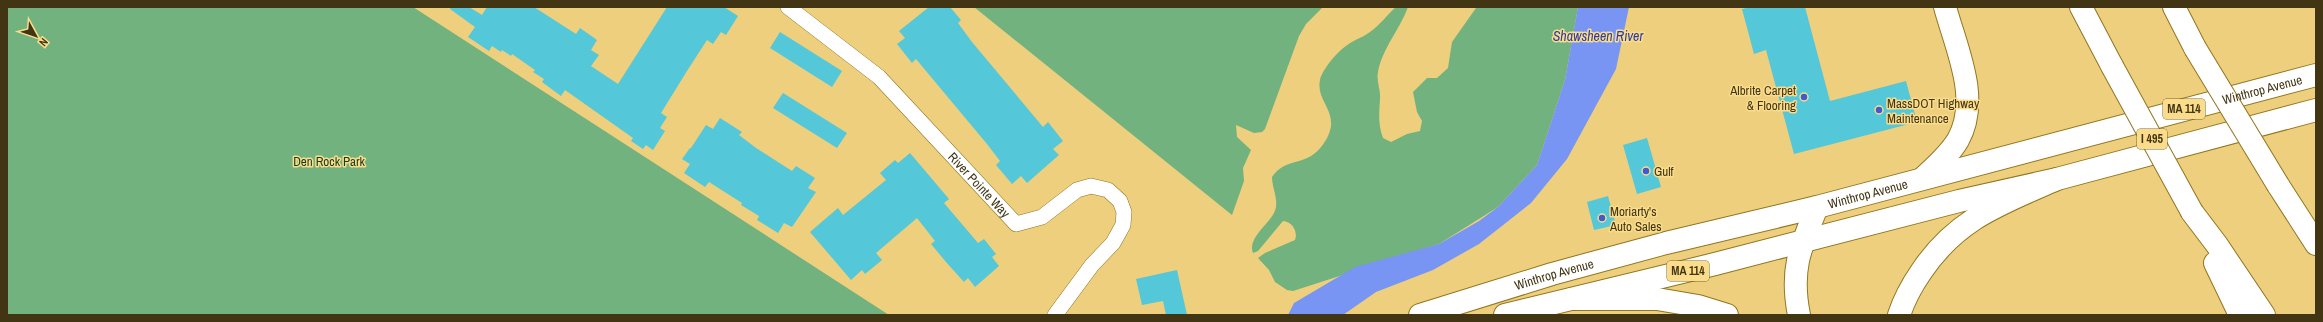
<svg xmlns="http://www.w3.org/2000/svg" width="2323" height="322" viewBox="0 0 2323 322" font-family="'Archivo Narrow',sans-serif">
<style>
.green{fill:#71b27e}
.water{fill:#7895f4}
.building{fill:#54c7d9}
.lines{fill:none;stroke-linecap:round;stroke-linejoin:round}
.minor-casing{stroke:#91751f;stroke-width:16}
.trunk-casing{stroke:#91751f;stroke-width:24}
.motorway-casing{stroke:#91751f;stroke-width:24}
.minor{stroke:#fff;stroke-width:15}
.trunk{stroke:#fff;stroke-width:22}
.motorway{stroke:#fff;stroke-width:22}
.motorway-bridge-casing{stroke:#91751f;stroke-width:24;stroke-linecap:butt}
.motorway-bridge{stroke:#fff;stroke-width:22}
.poi-dot{fill:#415acd;stroke:#fbdc8b;stroke-width:1.5}
.labels{text-anchor:middle;stroke-width:3;stroke-linejoin:round;paint-order:stroke}
.shield{fill:#fbdc8b;stroke:#796737;stroke-width:1}
.shield-label{font-size:12px;font-weight:bold;fill:#413513}
.street-label{font-size:13px;fill:#413513;stroke:#fbdc8b}
.poi-label{font-size:13px;fill:#413513;stroke:#fbdc8b;text-anchor:start}
.park-label{font-size:13px;fill:#133c1e;stroke:#fbdc8b}
.water-label{font-size:14px;font-style:italic;fill:#283aa6;stroke:#fbdc8b}
</style>
<rect width="100%" height="100%" fill="#edcf7e"/>
<!-- green -->
<g class="green">
<polygon points="7,7 413,7 889,315 7,315"/>
<polygon points="974,7 1323,7 1306,24 1299,36 1265,129 1262,132 1254,133 1236,125 1237,137 1251,150 1243,168 1244,181 1232,215"/>
<path d="M1396 7H1408C1400 29 1382 49 1378 72 1376 81 1381 90 1380 99 1379 113 1378 125 1383 138L1391 142 1407 134 1420 131 1422 121 1417 112 1413 92 1427 78H1437L1448 68 1452 42 1476 8 1578 7 1565 80 1537 165 1498 207 1439 244 1293 291 1287 290 1275 282 1269 270 1258 258 1265 253 1295 240C1298 232 1293 222 1283 221L1258 251 1253 253C1247 239 1268 225 1274 213 1280 201 1272 189 1272 177 1286 156 1308 168 1324 143 1344 113 1315 103 1320 80 1322 70 1337 52 1346 46 1353 40 1362 38 1370 32 1380 25 1387 15 1396 7Z"/>
</g>
<!-- water -->
<polygon class="water" points="1578,7 1629,7 1616,69 1567,159 1531,203 1479,244 1433,270 1376,292 1343,315 1288,315 1294,303 1355,267 1439,244 1479,221 1498,207 1537,165 1565,80"/>
<!-- building -->
<g class="building">
<polygon points="451,7 469,7 482,15 487,7 534,7 576,34 580,28 597,40 591,50 599,55 591,66 618,84 667,7 724,7 738,16 726,35 721,32 713,44 707,40 687,71 661,113 667,117 660,128 665,131 653,150 646,145 643,149 631,141 633,138 565,90 561,96 542,82 544,79 533,72 535,70 512,54 511,56 502,50 501,52 492,46 489,51 468,37 475,27 450,9"/>
<polygon points="929,7 950,7 961,20 958,23 972,42 1043,127 1048,122 1063,141 1053,149 1059,155 1027,183 1021,176 1012,184 996,165 1000,161 987,144 916,59 912,63 897,44 905,38 899,31"/>
<polygon points="1751,7 1805,7 1830,101 1906,81 1917,122 1794,154 1766,50 1754,54 1742,9"/>
<polygon points="780,32 842,71 832,87 770,48"/>
<polygon points="783,93 847,133 837,148 773,108"/>
<polygon points="720,118 742,132 739,135 756,148 792,171 796,166 815,178 808,188 816,192 792,227 784,223 778,233 757,220 759,216 741,205 742,203 709,182 705,187 684,173 690,164 682,159 690,148 691,148 706,125 713,129"/>
<polygon points="1647,138 1661,187 1637,194 1623,145"/>
<polygon points="910,153 949,199 944,203 978,243 984,239 996,254 992,257 999,266 975,287 968,278 964,282 946,262 931,244 935,241 917,218 876,253 882,260 865,274 862,270 851,280 810,232 838,208 843,215 886,180 880,173 895,160 898,163"/>
<polygon points="1608,196 1616,225 1594,230 1587,202"/>
<polygon points="1177,270 1187,315 1166,315 1163,301 1142,305 1136,279"/>
</g>
<g class="lines">
<!-- minor casing -->
<g class="minor-casing">
<g id="minor">
<path id="s1" d="M788 7 879 77 1016 224 1042 217 1077 190 1091 186 1108 190 1120 201 1124 212 1123 225 1113 243 1092 265 1055 315"/>
</g>
</g>
<!-- trunk casing -->
<g class="trunk-casing">
<g id="trunk">
<path id="s2" d="M1420 315 1552 274 1666 243 1817 207 2316 75"/>
<polyline points="1505,315 1715,264 1959,201 2057,179 2316,110"/>
</g>
</g>
<!-- motorway casing -->
<g class="motorway-casing">
<g id="motorway">
<polyline points="2081,7 2112,66"/>
<polyline points="2174,7 2195,48"/>
<path d="M1923 178C1935 167 1949 155 1958 140 1981 99 1956 48 1945 7"/>
<polyline points="2278,185 2316,244"/>
<polyline points="2192,212 2217,245 2264,315"/>
<polyline points="2215,263 2240,315"/>
<polyline points="1572,299 1657,299 1698,306 1727,315"/>
<path d="M1799 315C1790 270 1800 248 1817 207"/>
<path d="M1899 315C1904 300 1912 285 1921 272 1957 218 2001 204 2057 179"/>
</g>
</g>
<!-- minor -->
<use href="#minor" class="minor"/>
<!-- trunk -->
<use href="#trunk" class="trunk"/>
<!-- motorway -->
<use href="#motorway" class="motorway"/>
<!-- motorway-bridge casing -->
<g class="motorway-bridge-casing">
<g id="motorway-bridge">
<polyline points="2195,48 2278,185"/>
<polyline points="2112,66 2192,212"/>
</g>
</g>
<!-- motorway-bridge -->
<use href="#motorway-bridge" class="motorway-bridge"/>
</g>
<!-- markers -->
<g class="poi-dot">
<circle cx="1804" cy="97" r="4"/>
<circle cx="1879" cy="110" r="4"/>
<circle cx="1646" cy="171" r="4"/>
<circle cx="1602" cy="218" r="4"/>
</g>
<g class="labels">
<!-- shield labels -->
<g class="shield">
<rect x="2163" y="99" width="42" height="20" rx="3"/>
<rect x="2137" y="129" width="30" height="20" rx="3"/>
<rect x="1667" y="261" width="42" height="20" rx="3"/>
</g>
<g class="shield-label">
<text x="2184" y="113">MA 114</text>
<text x="2152" y="143">I 495</text>
<text x="1688" y="275">MA 114</text>
</g>
<!-- street labels -->
<g class="street-label">
<text dy="5" stroke="none"><textPath href="#s2" startOffset="872">Winthrop Avenue</textPath></text>
<text dy="5" stroke="none"><textPath href="#s1" startOffset="262">River Pointe Way</textPath></text>
<text dy="5" stroke="none"><textPath href="#s2" startOffset="464">Winthrop Avenue</textPath></text>
<text dy="5" stroke="none"><textPath href="#s2" startOffset="140">Winthrop Avenue</textPath></text>
</g>
<!-- poi labels -->
<g class="poi-label">
<text x="1796" y="95" text-anchor="end">Albrite Carpet<tspan x="1796" dy="15">&amp; Flooring</tspan></text>
<text x="1887" y="108">MassDOT Highway<tspan x="1887" dy="15">Maintenance</tspan></text>
<text x="1654" y="176">Gulf</text>
<text x="1610" y="216">Moriarty's<tspan x="1610" dy="15">Auto Sales</tspan></text>
</g>
<!-- park labels -->
<g class="park-label">
<text x="329" y="166">Den Rock Park</text>
</g>
<!-- water labels -->
<g class="water-label">
<text x="1598" y="41">Shawsheen River</text>
</g>
</g>
<!-- border -->
<rect width="2323" height="322" fill="none" stroke="#413513" stroke-width="16"/>
<!-- north arrow -->
<g transform="translate(36 36) rotate(130)" stroke="#fbdc8b" stroke-width="3" paint-order="stroke">
<path d="M0-3L7 15L0 10L-7 15Z" fill="#413513"/>
<text y="-6" font-size="11" font-weight="bold" text-anchor="middle" fill="#413513">N</text>
</g>
</svg>
